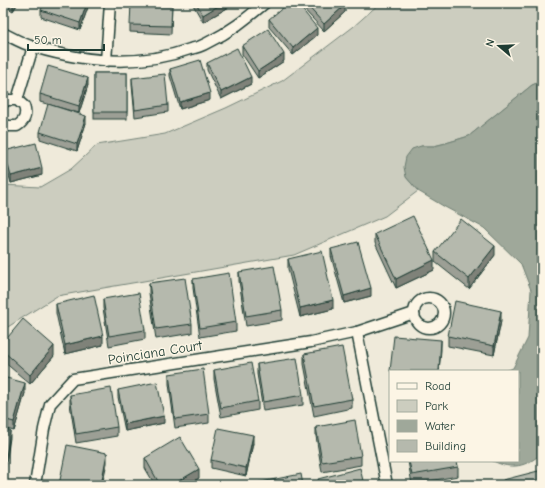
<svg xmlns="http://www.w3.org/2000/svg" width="545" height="488" viewBox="0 0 545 488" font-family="'Comic Neue',sans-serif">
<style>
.green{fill:#cccdbf;stroke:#76857a}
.water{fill:#9fa89a;stroke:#6c7d71}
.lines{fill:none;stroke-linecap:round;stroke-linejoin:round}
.street-casing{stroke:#1f3d34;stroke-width:13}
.street{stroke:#fcf5e5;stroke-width:10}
.wall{fill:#9c9f95;stroke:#1f3d34}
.shaded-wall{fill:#7f8279;stroke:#1f3d34}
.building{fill:#b5b9ad;stroke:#1f3d34}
.labels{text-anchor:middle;stroke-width:3;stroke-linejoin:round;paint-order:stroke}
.street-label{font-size:14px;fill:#1f3d34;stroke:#fcf5e5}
</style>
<rect width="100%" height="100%" fill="#efeada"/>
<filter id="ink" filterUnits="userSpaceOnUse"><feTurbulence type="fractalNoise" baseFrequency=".025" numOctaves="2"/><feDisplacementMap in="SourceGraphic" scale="8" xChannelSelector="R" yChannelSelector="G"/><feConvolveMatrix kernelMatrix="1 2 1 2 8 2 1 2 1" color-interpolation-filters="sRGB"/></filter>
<g filter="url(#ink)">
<!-- green -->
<polygon class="green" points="380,3 542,3 542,81 532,85 469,136 446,143 434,146 421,146 406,177 418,191 385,216 294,255 57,296 3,330 3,185 40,187 71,169 97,145 165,134 226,108 282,81 353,27"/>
<!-- water -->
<path class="water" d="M542 81V453C526 467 512 470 493 461H518V371H506L513 368 528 338 531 290 521 264 484 228 445 207 418 191 406 177 404 167 406 157 412 149 421 146H434L446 143 469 136 532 85Z"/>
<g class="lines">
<!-- street casing -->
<g class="street-casing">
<g id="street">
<path d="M3 33C13 38 23 44 34 47 84 62 140 67 190 49 196 48 202 46 207 43 230 32 246 19 265 3"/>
<polyline points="106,61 110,3"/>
<polyline points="17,100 33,47"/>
<path d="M3 103 7 100H17L24 106C27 114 25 121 17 126H8L3 123"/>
<circle cx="429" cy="313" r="15"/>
<polyline points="357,332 387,485"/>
<polyline points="35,485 44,429 50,404 73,379 311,342 357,332 414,313"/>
</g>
</g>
<!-- street -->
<use href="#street" class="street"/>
</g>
<!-- wall -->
<g class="wall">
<polygon points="3,3 18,3 13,11 3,5"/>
<polygon points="88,3 88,7 80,30 41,17 41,10"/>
<polygon points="172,3 171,34 130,32 130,25"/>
<polygon points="192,3 229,3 229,7 203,22"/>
<polygon points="300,3 344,3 345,12 324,31 300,5"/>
<polygon points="269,19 317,35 293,55 269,27"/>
<polygon points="242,46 284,61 258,78 242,54"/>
<polygon points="207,63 251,84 221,99 207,70"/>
<polygon points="170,69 210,100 180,109 170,76"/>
<rect x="94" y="73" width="33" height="46"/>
<polygon points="132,78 168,105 168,112 135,117 132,85"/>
<polygon points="88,85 79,113 40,102 40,94"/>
<polygon points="86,123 77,151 40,139 40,132"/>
<polygon points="4,151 42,175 11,183 4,158"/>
<polygon points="375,234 434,270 396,288 375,243"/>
<polygon points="331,249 371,296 344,303 331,256"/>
<polygon points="435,252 495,255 469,289 435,262"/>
<polygon points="288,259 333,309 300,317 288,269"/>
<polygon points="239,272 282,310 282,320 246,326 239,281"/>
<polygon points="193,279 236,322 236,331 200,337 193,288"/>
<polygon points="149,283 192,324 192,333 156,339 149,293"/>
<polygon points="103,299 145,330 145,339 109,346 103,308"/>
<polygon points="56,304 103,345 65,354 56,313"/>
<polygon points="501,321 494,355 448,346 448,336"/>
<polygon points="3,343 54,356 30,384 3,361"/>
<polygon points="304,354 352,399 352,408 314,416 304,364"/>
<polygon points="257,364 303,395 303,405 263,411 257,374"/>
<polygon points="214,370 258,401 258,410 221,417 214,379"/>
<polygon points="169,374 209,414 209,423 175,428 169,384"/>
<polygon points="3,377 25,393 14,431 3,428"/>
<polygon points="118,390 164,423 125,431 118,397"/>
<polygon points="70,395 117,427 117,436 76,443 70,404"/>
<polygon points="316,427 361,456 361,465 322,472 316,436"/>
<polygon points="253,443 246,476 211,468 211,460"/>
<polygon points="145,458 199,478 188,485 155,485 145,468"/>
<polygon points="408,461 457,461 458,467 458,476 412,484"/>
</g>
<!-- shaded-wall -->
<g class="shaded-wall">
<polygon points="14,3 18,3 13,11 13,4"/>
<polygon points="87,3 88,3 88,7 80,30 80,23"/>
<polygon points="223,3 229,3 229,7 203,22 203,15"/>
<polygon points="345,5 345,12 324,31 324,24"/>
<polygon points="317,28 317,35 293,55 293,48"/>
<polygon points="5,50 5,57 3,63 3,55"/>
<polygon points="284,54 284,61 258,78 258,71"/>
<polygon points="251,77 251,84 221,99 221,92"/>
<polygon points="88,78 88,85 79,113 79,106"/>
<polygon points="210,93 210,100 180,109 180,102"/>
<polygon points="86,116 86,123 77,151 77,144"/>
<polygon points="42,168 42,175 11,183 11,176"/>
<polygon points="495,246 495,255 469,289 469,279"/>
<polygon points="434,260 434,270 396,288 396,279"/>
<polygon points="371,288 371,296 344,303 344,296"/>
<polygon points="333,300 333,309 300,317 300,308"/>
<polygon points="501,311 501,321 494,355 494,346"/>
<polygon points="103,336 103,345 65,354 65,345"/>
<polygon points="441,340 441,350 439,371"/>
<polygon points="54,346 54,356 30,384 30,375"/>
<polygon points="25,383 25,393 14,431 14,422"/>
<polygon points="164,416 164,423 125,431 125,424"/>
<polygon points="10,431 10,438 4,477 4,470"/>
<polygon points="253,435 253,443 246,476 246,468"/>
<polygon points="107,453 107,463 102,485 101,485"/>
<polygon points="199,469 199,478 188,485 172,485"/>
</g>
<!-- building -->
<g class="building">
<polygon points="44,3 87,3 80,23 41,10"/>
<polygon points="131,3 172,3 171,26 130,25"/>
<polygon points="196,3 223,3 203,15"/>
<polygon points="289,3 297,3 317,28 293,48 269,19"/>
<polygon points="305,3 344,3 345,5 324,24"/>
<polygon points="268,29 284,54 258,71 242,46"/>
<polygon points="237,48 251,77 221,92 207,63"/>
<polygon points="3,49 5,50 3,55"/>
<polygon points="200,60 210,93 180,102 170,69"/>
<polygon points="48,66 88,78 79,106 40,94"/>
<rect x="94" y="73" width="33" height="39"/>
<polygon points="165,74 168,105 135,110 132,78"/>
<polygon points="48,104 86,116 77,144 40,132"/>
<polygon points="36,143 42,168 11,176 4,151"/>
<polygon points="413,216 434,260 396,279 375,234"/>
<polygon points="461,219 495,246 469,279 435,252"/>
<polygon points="358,242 371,288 344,296 331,249"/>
<polygon points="322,251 333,300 300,308 288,259"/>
<polygon points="274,266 282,310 246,316 239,272"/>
<polygon points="229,273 236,322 200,328 193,279"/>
<polygon points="185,278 192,324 156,329 149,283"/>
<polygon points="139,293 145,330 109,336 103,299"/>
<polygon points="94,295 103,336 65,345 56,304"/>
<polygon points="455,301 501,311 494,346 448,336"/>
<polygon points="23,319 54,346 30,375 3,351 3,343"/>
<polygon points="394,336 441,340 439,371 390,371"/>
<polygon points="342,347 352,399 314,406 304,354"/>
<polygon points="297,358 303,395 263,402 257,364"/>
<polygon points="251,363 258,401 221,408 214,370"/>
<polygon points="203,369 209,414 175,419 169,374"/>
<polygon points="3,377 25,383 14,422 3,419"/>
<polygon points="157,382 164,416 125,424 118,390"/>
<polygon points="111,388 117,427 76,434 70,395"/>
<polygon points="355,420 361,456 322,462 316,427"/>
<polygon points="218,428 253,435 246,468 211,460"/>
<polygon points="3,430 10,431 4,470 3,470"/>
<polygon points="180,437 199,469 172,485 160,485 145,458"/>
<polygon points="67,445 107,453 101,485 59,485"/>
<polygon points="409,461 457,461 458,467 412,475"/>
<polygon points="360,468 364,485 320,485 318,479"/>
<polygon points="542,470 542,485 504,485 503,480"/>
<polygon points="301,474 303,485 257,485 256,483"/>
</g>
</g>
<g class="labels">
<!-- street labels -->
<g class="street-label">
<text transform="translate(155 352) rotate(-9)" y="5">Poinciana Court</text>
</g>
</g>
<!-- margin -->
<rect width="545" height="488" fill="none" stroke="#fcf5e5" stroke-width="16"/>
<rect x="8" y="8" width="529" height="472" fill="none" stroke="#1f3d34" stroke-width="1.5" filter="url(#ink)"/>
<!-- legend -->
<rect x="389" y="370" width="130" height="92" fill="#fcf5e5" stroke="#a4ab9e"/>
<rect x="397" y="383" width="20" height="6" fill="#fcf5e5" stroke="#a4ab9e"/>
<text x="425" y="390" font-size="12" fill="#1f3d34">Road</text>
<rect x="397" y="400" width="20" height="12" fill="#cccdbf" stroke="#a4ab9e"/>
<text x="425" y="410" font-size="12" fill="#1f3d34">Park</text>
<rect x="397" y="420" width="20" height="12" fill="#9fa89a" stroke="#a4ab9e"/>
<text x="425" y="430" font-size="12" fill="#1f3d34">Water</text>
<rect x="397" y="440" width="20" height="12" fill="#b5b9ad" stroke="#a4ab9e"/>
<text x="425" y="450" font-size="12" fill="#1f3d34">Building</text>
<!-- north arrow -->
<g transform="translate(499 46) rotate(289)" stroke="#fcf5e5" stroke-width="3" paint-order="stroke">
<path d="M0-3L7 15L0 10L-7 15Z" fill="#1f3d34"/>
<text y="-6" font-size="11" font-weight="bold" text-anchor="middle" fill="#1f3d34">N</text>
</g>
<!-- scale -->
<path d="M28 44v6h76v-6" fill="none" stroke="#1f3d34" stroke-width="2"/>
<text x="34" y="44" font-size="12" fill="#1f3d34" stroke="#fcf5e5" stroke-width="3" paint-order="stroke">50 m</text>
</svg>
